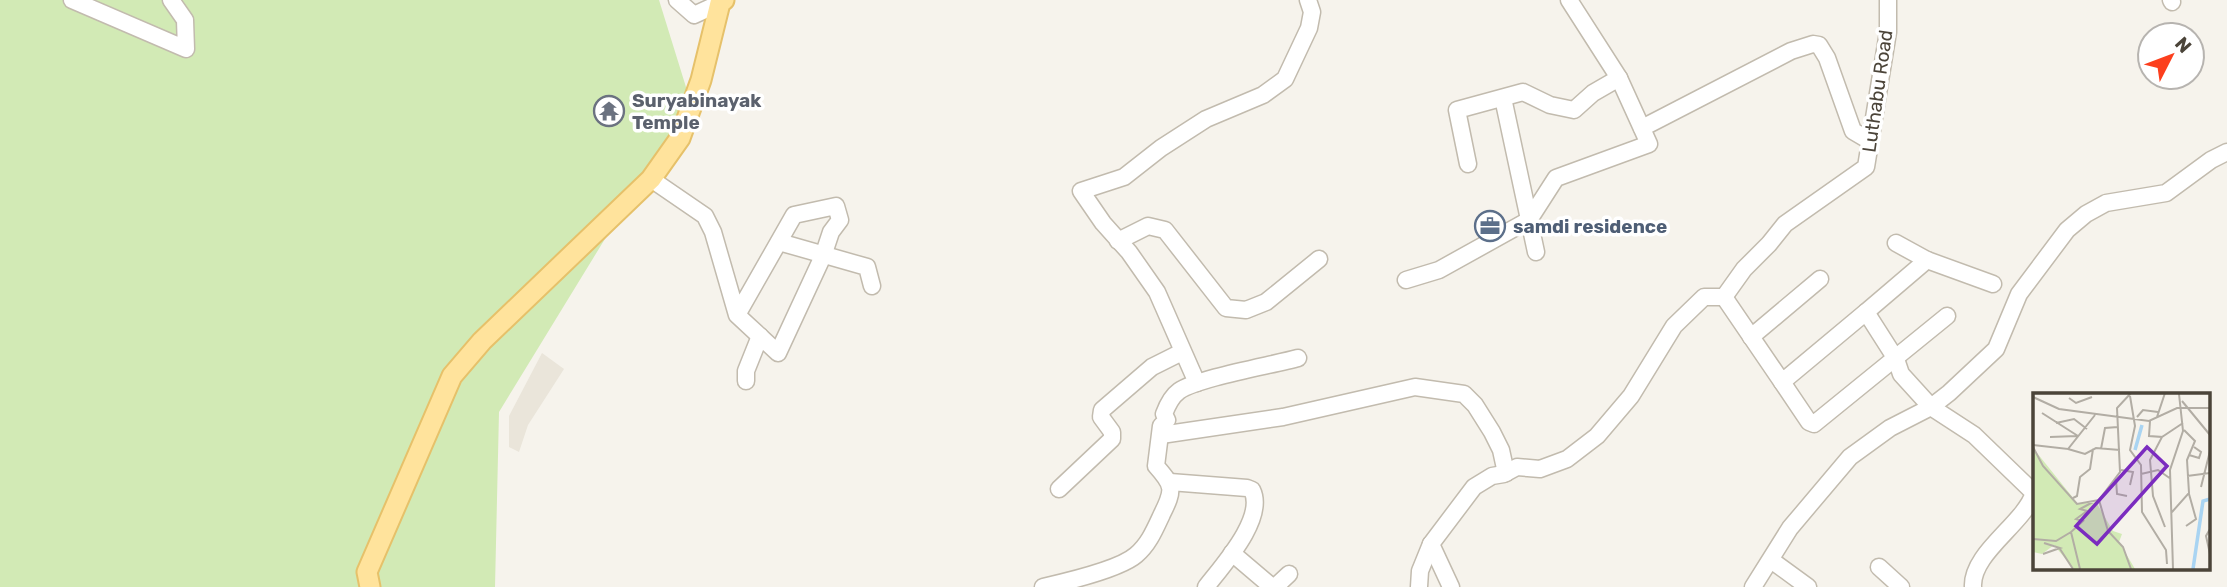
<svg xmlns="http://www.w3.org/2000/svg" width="2227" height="587" viewBox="0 0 2227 587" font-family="Rubik,sans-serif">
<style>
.residential{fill:#eae5da}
.green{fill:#d2eab5}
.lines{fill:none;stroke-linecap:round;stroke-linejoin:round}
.minor-casing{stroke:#c2bbae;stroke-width:19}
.major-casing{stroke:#e6c16a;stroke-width:23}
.minor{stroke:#fff;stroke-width:16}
.major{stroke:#ffe39c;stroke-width:19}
.labels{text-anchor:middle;stroke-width:7;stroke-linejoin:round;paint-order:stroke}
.street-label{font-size:19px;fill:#4b4439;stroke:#fff}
.worship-label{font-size:19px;font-weight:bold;fill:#5b616d;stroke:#fff;text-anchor:start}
.service-label{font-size:19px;font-weight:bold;fill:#4e5e75;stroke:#fff;text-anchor:start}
.inset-river{fill:none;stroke:#a9d4f2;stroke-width:3.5}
.inset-road{fill:none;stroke:#b2ada4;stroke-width:2}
.view{fill:#7b2cbf;fill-opacity:0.15;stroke:#7b2cbf;stroke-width:3.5}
.inset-edge{fill:none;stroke:#4b4439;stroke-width:3.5}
</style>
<rect width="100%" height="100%" fill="#f6f3ec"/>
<!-- residential -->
<polygon class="residential" points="542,353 564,369 528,425 519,452 509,447 509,416"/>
<!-- green -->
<polygon class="green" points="0,0 659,0 690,100 499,412 495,587 0,587"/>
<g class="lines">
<!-- minor casing -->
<g class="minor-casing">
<g id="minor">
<polyline points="72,0 186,49 185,20 171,0"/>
<polyline points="677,0 694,15 720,3"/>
<polyline points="2171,0 2172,2"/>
<polyline points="1503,98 1536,252"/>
<polyline points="1642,128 1791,51 1813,44 1819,45 1827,58 1853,131 1870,141"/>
<polyline points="1468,164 1457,110 1523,92 1550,105 1574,110 1593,93 1619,78"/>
<polyline points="651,179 705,216 713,232 737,315 778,353 823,256 831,232 840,220 836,206 794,215 737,315"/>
<polyline points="1118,241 1148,226 1165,230 1226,308 1246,310 1266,302 1319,259"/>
<polyline points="779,242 867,267 872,286"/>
<polyline points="1896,243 1927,260 1993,284"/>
<polyline points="1406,280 1439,270 1529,220 1556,178 1649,144 1619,78 1569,0"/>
<path d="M1724 297 1782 382 1866 312 1896 359 1901 374 1931 407 1974 435 2034 493C2024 524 1971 553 1973 587"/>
<polyline points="1866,312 1927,260"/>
<polyline points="1751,337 1820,279"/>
<polyline points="746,381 746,371 760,336"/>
<polyline points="1782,382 1809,422 1814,424 1947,316"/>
<polyline points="1197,383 1157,292 1129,252 1103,223 1081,191 1124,177 1161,148 1206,119 1263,95 1285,79 1309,28 1312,12 1308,0"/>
<polyline points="1161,435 1283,417 1415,387 1464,394 1475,405 1492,432 1501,450 1506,473"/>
<path d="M1170 482 1247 488 1252 490C1266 518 1223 565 1206 587"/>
<polyline points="1059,489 1112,439 1112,432 1101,417 1102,410 1152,367 1182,352"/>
<polyline points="1431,544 1451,587"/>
<polyline points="1232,553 1272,587"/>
<polyline points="1771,560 1808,587"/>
<polyline points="1879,567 1901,587"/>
<path d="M1043 587C1065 582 1120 569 1136 555 1149 544 1155 529 1162 514 1174 490 1174 486 1156 466L1161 426 1167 420 1164 414C1167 406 1172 396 1179 391 1197 378 1273 365 1298 358"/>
<polyline points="1275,587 1289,574"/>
<polyline points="1419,587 1420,571 1431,544 1474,487 1492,476 1504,474 1517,467 1540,469 1567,459 1597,436 1631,396 1674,326 1704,297 1724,297 1744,269 1769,244 1785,224 1866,167 1888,32 1888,0"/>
<polyline points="1753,587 1790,528 1850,457 1890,428 1931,407 1949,393 1996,349 2019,294 2067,230 2086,214 2106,203 2166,193 2211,160 2227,152"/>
</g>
</g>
<!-- major casing -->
<g class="major-casing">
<polyline id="major" points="370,587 367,572 452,376 482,341 651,179 680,138 701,80 720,3 724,0"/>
</g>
<!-- minor -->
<use href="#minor" class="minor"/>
<!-- major -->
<use href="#major" class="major"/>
</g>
<!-- icons -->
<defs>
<g id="temple-ring" transform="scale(1.575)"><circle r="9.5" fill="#fff" stroke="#6b7280" stroke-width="1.5"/><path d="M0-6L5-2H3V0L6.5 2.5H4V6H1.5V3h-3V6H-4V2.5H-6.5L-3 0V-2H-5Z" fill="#6b7280"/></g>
<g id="office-ring" transform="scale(1.575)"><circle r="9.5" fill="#fff" stroke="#5c6f8a" stroke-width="1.5"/><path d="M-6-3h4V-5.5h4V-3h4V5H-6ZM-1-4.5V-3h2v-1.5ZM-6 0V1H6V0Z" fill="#5c6f8a"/></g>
</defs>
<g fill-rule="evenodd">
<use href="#temple-ring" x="609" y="111"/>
<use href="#office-ring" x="1490" y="226"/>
</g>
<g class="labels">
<!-- street labels -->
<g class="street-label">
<text transform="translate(1877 91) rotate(-82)" y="7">Luthabu Road</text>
</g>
<!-- worship labels -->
<g class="worship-label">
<text x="632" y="107">Suryabinayak<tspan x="632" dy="22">Temple</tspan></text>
</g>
<!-- service labels -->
<g class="service-label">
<text x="1513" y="233">samdi residence</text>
</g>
</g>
<!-- overview -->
<g transform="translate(2033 393)">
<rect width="177" height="177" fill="#f6f3ec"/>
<path d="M0 55 45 111 63 109 80 138 89 141 86 149 102 176H41L21 152 9 161 0 159Z" fill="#d2eab5"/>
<path class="inset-river" d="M102 57 109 32M160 176 170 108 177 106"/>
<path class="inset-road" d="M97 3 102 33 97 57 108 72 109 119 133 157 134 171M0 4 26 16 116 28 144 15H177M36 5 43 10 59 4M149 8 177 42M9 20 45 43M104 24 110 17 125 19M124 24 132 0M117 28 116 43 129 44 117 67 120 103 132 134M23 30 41 26 54 36M17 44 44 43M129 44 150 30M0 52 35 56 62 22M0 54 10 73 44 111 66 107M35 56 52 61 63 55 87 57M68 56 72 35 85 34M156 62 166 65 168 59 161 54M88 77 100 79 97 92M108 81 125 77 138 86M154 83 177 80M83 86 84 101 94 103M168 94 177 58M40 105 44 103 47 84 57 76 60 56M139 119 156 100 154 67 162 48 151 37M153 133 163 126 156 101M177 136 173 143 177 161M0 146 23 148 38 139M27 156 40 176M10 161 27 155 11 150M47 176 38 139 50 128 43 126 54 118 47 116 60 109M98 176 90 154 75 138 66 107 87 79 84 15 98 0M140 176 137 77 150 38 146 1"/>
<path class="view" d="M114 54 134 73 64 151 43 133Z"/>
<rect width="177" height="177" class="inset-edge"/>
</g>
<!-- north arrow -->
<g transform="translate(2171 56) rotate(48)"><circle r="33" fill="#ffffff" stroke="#b7b4b0" stroke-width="2"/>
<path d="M0-5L12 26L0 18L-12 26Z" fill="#fc3f1d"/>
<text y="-10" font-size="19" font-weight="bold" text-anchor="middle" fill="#4b4439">N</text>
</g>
</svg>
